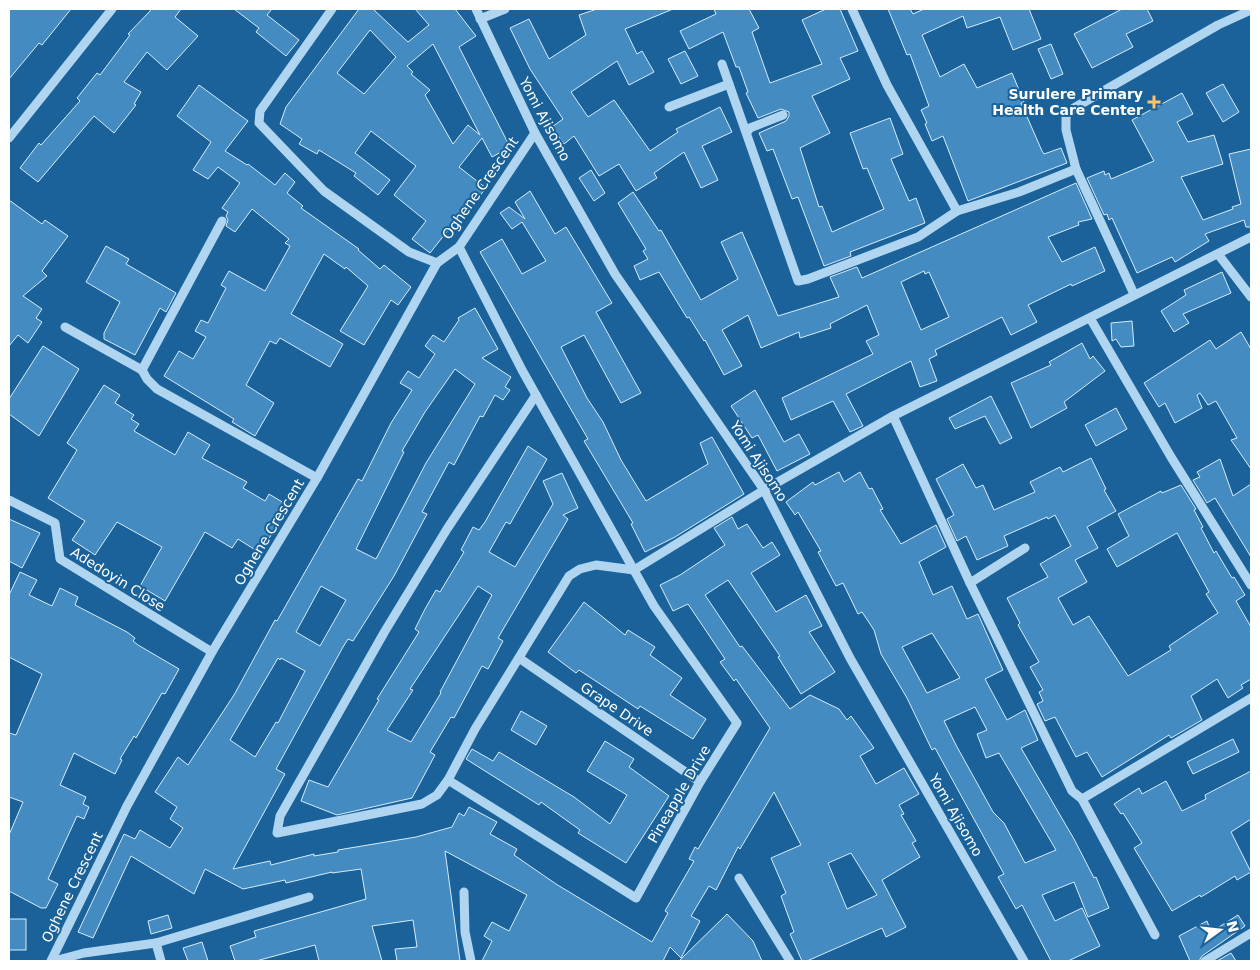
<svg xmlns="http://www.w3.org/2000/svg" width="1260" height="970" viewBox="0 0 1260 970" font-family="'DejaVu Sans',sans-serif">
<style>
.building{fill:#438bc0;stroke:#d6ecfc;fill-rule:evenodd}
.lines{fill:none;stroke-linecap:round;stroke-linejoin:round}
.minor{stroke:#afd5f1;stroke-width:9}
.poi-dot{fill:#ffc36f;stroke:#1a6299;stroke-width:2}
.labels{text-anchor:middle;stroke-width:4;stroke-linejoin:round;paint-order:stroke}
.poi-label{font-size:14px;font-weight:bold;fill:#fff;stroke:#1a6299;text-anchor:end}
.street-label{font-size:14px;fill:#fff;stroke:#1a6299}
</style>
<rect width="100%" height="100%" fill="#1a6299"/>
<!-- building -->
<g class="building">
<polygon points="9,9 71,9 42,45 39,43 9,79"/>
<polygon points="152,9 181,9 175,17 198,36 167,70 147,52 124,82 141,92 134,104 136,105 114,133 94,116 38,182 20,168 39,143 41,145 80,101 77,98 97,73 100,75 130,35 128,34"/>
<polygon points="234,9 272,9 267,15 299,40 286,56 256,32 259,28"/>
<path d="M359 9H373L408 42 429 25 415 9H455L476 36 459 47 510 147 492 157 482 138 459 167 486 188 467 212 464 210 430 253 412 239 426 221 394 195 416 166 371 131 355 153 390 180 378 195 354 176 356 173 319 150 317 154 299 144 302 139 280 124 286 107ZM370 30 396 57 364 94 337 73ZM433 44 447 71 480 135 468 125 453 144 425 95 430 90 411 74 413 72 407 66Z"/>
<polygon points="597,9 673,9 625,29 637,54 642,51 654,72 629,85 617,61 571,92 588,117 614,100 650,151 678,132 676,129 720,107 732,132 702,146 718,180 701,188 684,152 654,173 657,178 636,191 619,164 599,176 574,136 564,144 552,127 563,119 530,69 510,28 529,19 549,59 586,35 579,15"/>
<polygon points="714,9 749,9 759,28 752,32 770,83 822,64 802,20 826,9 840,9 858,51 840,58 850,79 812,96 830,133 800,148 819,207 822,206 832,232 884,209 867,168 863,169 850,133 890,118 903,154 891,159 909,201 916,198 925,223 850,252 851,256 824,266 798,197 792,199 773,149 767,151 759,133 786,121 789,116 789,112 781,109 758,118 746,93 748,92 739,67 736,67 723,32 689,49 680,31 716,14"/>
<polygon points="888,9 910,9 913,14 924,9 1029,9 1041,39 1013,50 1000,17 967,28 963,16 922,35 940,77 964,64 977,88 1012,73 1024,102 1021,103 1042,151 1044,154 1061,148 1067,163 968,201 943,136 932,141 925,124 927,123 921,110 929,106 910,54 907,55"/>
<polygon points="1122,9 1147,9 1153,21 1126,34 1133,47 1092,68 1074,34"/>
<polygon points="1051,44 1063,74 1051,79 1038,49"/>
<polygon points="685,51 698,76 681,84 668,59"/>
<polygon points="1223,84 1239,112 1223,122 1206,93"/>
<polygon points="199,85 248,121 225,151 247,165 248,164 275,185 285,173 295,182 287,193 303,206 301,208 359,249 358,250 380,269 384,265 411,287 398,305 391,300 364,345 340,331 368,286 346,267 345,269 324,254 291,314 343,344 330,367 280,338 276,344 270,341 246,385 274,403 255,436 232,422 234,419 164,376 179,351 193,359 206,337 195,331 201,320 208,323 226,288 221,285 229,271 265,291 290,246 285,243 289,239 252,209 235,232 226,226 228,220 226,216 228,212 222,208 240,183 218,167 208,179 193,170 211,142 177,116"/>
<polygon points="1182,93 1193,114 1177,122 1188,142 1214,135 1223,164 1181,177 1203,220 1233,209 1232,207 1241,204 1229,154 1251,149 1251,227 1246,227 1244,220 1205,234 1209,241 1175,262 1172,257 1137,273 1112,218 1109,220 1107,214 1104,215 1087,178 1104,171 1105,175 1109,173 1111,179 1154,161 1132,120"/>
<polygon points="591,170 605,193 594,201 579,178"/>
<path d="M1076 183 1092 219 1078 222 1079 225 1048 237 1062 262 1095 247 1105 271 1072 286 1071 284 1028 305 1037 322 1011 335 1002 317 935 350 937 355 929 359 937 381 920 387 911 361 846 394 863 426 850 432 833 401 791 420 782 398 873 354 866 341 879 335 867 305 830 324 831 328 800 338 799 332 761 348 748 315 722 330 742 366 724 375 705 340 704 341 689 317 687 318 659 272 640 280 634 266 648 259 643 251 646 249 618 203 633 192 659 231 661 230 701 300 738 279 721 242 742 232 778 316 839 297 830 277 857 267 862 278ZM924 271 925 274 929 272 949 317 921 330 901 282Z"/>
<polygon points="530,191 555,234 566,227 612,303 596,312 641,393 621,403 584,335 561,347 587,398 603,422 621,460 646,501 708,464 700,443 712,437 744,494 675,537 645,552 631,524 633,523 584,441 588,439 480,252 502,239 522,274 546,261 522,222 512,229 500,213 509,207 525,219 515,202"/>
<polygon points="9,200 42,224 45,220 68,236 42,271 47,276 23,296 42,309 36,318 42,322 28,343 18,335 9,346"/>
<polygon points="106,246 129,259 126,264 176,293 166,312 160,308 135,355 104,339 104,333 120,302 86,282"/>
<polygon points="1222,272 1231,293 1183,314 1189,323 1174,332 1161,311 1186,295 1184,290"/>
<path d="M475 308 498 349 482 358 511 377 505 387 510 390 503 400 495 395 483 417 480 416 454 465 449 462 422 512 427 514 394 576 353 641 348 639 343 647 276 769 285 774 233 869 270 861 271 865 314 854V856L338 852V850L416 837 452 827 459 813 464 816 469 807 497 822 490 834 517 849 514 855 556 884 652 942 668 913 665 911 694 861 689 859 695 847 698 849 770 728 736 679 734 681 720 662 725 659 688 604 673 611 660 585 680 575 725 545 714 528 732 517 738 529 747 524 763 548 772 542 780 555 751 573 776 612 806 595 822 626 809 632 835 672 801 694 778 657 780 656 728 580 705 595 740 647 742 646 790 709 810 695 839 709 847 720 851 716 874 748 860 756 876 784 904 768 919 794 899 805 904 814 901 815 916 841 912 843 920 857 882 880 906 927 886 937 882 928 807 961H802L790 934 794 932 781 896 786 893 771 858 801 845 774 792 740 849 738 847 716 890 709 886 691 916 700 921 681 958 670 947 663 961H482L492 941 484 936 492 922 509 931 527 895 445 851 460 961H397L395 949 417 947 413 920 372 926 382 961H319L315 945 256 961H235L230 946 256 937 254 931 366 899 361 869 332 873V872L286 883 285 880 243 889 205 869 194 894 131 856 93 938 78 932 124 834 135 839 140 830 170 848 183 828 170 819 177 807 155 792 178 757 188 765 234 695 275 620 277 621 358 479 362 481 391 423 412 390 400 383 408 371 419 378 435 354 425 346 433 335 444 342 459 320 458 318ZM455 369 475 384 426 463 376 559 356 549 404 452 402 451 425 412ZM321 586 346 600 320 646 296 632ZM278 658 280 660 281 658 305 671 278 723 276 722 255 757 230 740ZM851 853 877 895 847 909 828 863Z"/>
<polygon points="1132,321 1134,346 1121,347 1116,339 1112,341 1111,323"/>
<polygon points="1241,332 1251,349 1251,469 1231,440 1237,438 1216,401 1208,405 1200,393 1197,395 1202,408 1175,423 1165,403 1159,407 1144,383 1210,340 1216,349"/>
<polygon points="1082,343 1090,359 1093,356 1105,371 1064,402 1067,408 1031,428 1011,383 1051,365 1049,362"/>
<polygon points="43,346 79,369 39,436 9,414 9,399"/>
<polygon points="104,385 120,395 115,403 134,415 131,419 139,424 134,431 175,455 188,432 210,445 202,458 247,482 243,488 265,501 269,494 289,506 260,553 238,539 232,548 205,532 165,601 140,586 162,547 117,522 95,555 72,540 85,521 48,498 77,450 67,443"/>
<polygon points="755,390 784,442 799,434 810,454 777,471 758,435 752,438 731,406"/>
<polygon points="991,396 1012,438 1000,444 985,416 955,429 949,418"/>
<polygon points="1116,408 1127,429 1096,446 1085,425"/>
<path d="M528 446 547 459 510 524 506 522 489 552 515 567 553 504 543 481 562 473 578 508 563 515 568 519 498 638 503 641 488 669 482 666 454 718 451 717 430 752 435 755 412 798 337 815 301 801 309 780 328 787 379 700 377 699 419 632 415 629 425 609 436 590 440 592 464 552 461 550 473 527 479 530 485 522ZM478 586 492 595 440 692 441 693 411 742 387 730 413 690 410 689Z"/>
<polygon points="1091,458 1106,489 1104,490 1116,511 1087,527 1098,548 1075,560 1087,582 1058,598 1073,625 1089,616 1128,676 1171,650 1169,646 1218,613 1206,594 1209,592 1177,533 1117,567 1107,549 1129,536 1118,514 1161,491 1162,493 1181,485 1196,509 1194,510 1203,527 1201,528 1214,553 1216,551 1232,578 1234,577 1245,595 1236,601 1251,627 1251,679 1241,685 1243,688 1228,698 1217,679 1191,696 1202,720 1171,738 1169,735 1102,777 1087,752 1076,757 1055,717 1045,721 1037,704 1043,701 1039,692 1043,690 1030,667 1039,662 1018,625 1020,623 1007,598 1048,577 1040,564 1071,546 1055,515 1048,519 1047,517 1004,536 1008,546 977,560 966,536 957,541 947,519 954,515 936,479 963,464 976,488 983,485 994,510 1035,492 1030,482 1060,467 1063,472"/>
<polygon points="1220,459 1233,496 1251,484 1251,557 1215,498 1207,503 1193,480 1200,477 1197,472"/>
<path d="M839 472 844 482 860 472 869 489 872 488 883 509 880 510 901 544 936 525 946 547 919 562 933 595 952 586 967 619 978 614 1003 670 985 679 1007 720 1025 710 1038 740 1021 748 1074 839 1094 878 1096 877 1109 908 1088 917 1074 882 1042 895 1055 921 1082 908 1100 946 1068 961H1051L1022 905 1016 909 998 877 1004 874 935 748 932 750 907 698 881 654 874 630 862 612 858 614 843 583 836 586 818 552 821 551 798 512 795 515 786 502 813 482 815 485ZM932 633 960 678 927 693 902 647ZM975 707 987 730 977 734 986 758 999 753 1056 850 1025 863 1004 823 993 812 956 745 944 721Z"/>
<polygon points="9,519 40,533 22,568 9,561"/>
<polygon points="20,572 37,580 29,595 52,606 60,588 78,597 75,605 127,632 135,638 133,641 138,645 179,669 165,694 162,693 136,738 134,736 120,759 122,760 115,774 74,753 60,785 86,797 83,804 89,807 84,819 77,816 48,879 58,884 46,908 41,908 9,891 9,835 23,802 9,797 9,733 16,735 42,674 9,657 9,595"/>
<polygon points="584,602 625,635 628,630 655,647 650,655 682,678 670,695 706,719 693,739 640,706 638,709 579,670 576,673 548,652"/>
<polygon points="521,711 547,726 536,745 511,730"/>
<polygon points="1233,739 1239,752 1193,774 1187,762"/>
<polygon points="605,741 634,759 629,767 669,796 626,863 578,833 580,830 541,802 539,805 466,759 472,749 493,761 499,752 574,797 610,824 627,795 587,771"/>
<polygon points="1251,771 1251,819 1231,832 1251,872 1237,880 1235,876 1201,897 1200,895 1172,911 1134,848 1142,843 1123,813 1121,814 1114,804 1139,788 1142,794 1166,781 1182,811 1206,799 1205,795"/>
<polygon points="727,914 753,941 762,961 679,961"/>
<polygon points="168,915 172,928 151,934 148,921"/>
<polygon points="1238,915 1245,926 1202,956 1199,961 1190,961 1179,936 1207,921 1211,932"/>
<rect x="9" y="919" width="17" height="31"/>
<polygon points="202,942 208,961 188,961 183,948"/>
<polygon points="1231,953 1236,961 1217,961"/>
</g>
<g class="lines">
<!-- minor -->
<g class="minor">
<polyline points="332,9 260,111 259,123 324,191 409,252 437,263"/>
<polyline points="476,9 535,133 615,274 764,490 850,658 1024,961"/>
<polyline points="852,9 887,85 957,211"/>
<polyline points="480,19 505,9"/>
<polyline points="722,64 798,281 808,279 918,237 957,211 1019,192 1076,169 1066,130 1066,116 1074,108 1218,25 1251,10"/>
<polyline points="669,107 729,84"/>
<polyline points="747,132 750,128 783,115"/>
<polyline points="9,138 112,9"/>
<polyline points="1076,169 1134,294"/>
<polyline points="222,221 142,370 147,379 157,389 317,478"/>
<polyline points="1218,254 1251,297"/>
<polyline points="1090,318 1171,457 1251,585"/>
<polyline points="65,327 142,370"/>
<polyline points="536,395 447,529 385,631 280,816 277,833 422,804 437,795 448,780 475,729 569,576 580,569 596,565 634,570 764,490 893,416 1251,237"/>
<polyline points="893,416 970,583 1072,791 1082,799 1155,935"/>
<polyline points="9,500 55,523 60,559 212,652"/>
<polyline points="970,583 1025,548"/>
<polyline points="519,658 700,782"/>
<polyline points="448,780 636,898 700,782 737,723 654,606 522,370 459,247"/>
<polyline points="1082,799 1251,698"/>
<polyline points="739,878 790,961"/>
<polyline points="464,892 465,932 471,961"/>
<polyline points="156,943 161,961"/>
<polyline points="51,961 127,806 212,652 317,478 437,263 459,247 535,133"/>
<polyline points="54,961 84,953 156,943 309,897"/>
<polyline points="1205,961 1251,933"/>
</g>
</g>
<!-- markers -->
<path class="poi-dot" d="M1151.5 94.5h5v5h5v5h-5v5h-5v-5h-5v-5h5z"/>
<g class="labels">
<!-- poi labels -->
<g class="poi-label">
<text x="1143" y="99">Surulere Primary<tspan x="1143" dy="16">Health Care Center</tspan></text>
</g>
<!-- street labels -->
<g class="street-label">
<text transform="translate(545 119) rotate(62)" y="5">Yomi Ajisomo</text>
<text transform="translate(480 188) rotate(-55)" y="5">Oghene Crescent</text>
<text transform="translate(759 461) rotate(57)" y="5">Yomi Ajisomo</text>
<text transform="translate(269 532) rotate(-59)" y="5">Oghene Crescent</text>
<text transform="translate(118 579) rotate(32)" y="5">Adedoyin Close</text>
<text transform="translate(617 709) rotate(34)" y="5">Grape Drive</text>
<text transform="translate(679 794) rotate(-60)" y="5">Pineapple Drive</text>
<text transform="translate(956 815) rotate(60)" y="5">Yomi Ajisomo</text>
<text transform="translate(72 887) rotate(-64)" y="5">Oghene Crescent</text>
</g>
</g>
<!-- border -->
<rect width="1260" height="970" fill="none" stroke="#ffffff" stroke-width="20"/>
<!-- north arrow -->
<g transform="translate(1220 930) rotate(75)" stroke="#1a6299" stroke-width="4" paint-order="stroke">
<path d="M0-4L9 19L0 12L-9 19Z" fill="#ffffff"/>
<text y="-8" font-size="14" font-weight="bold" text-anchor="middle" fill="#ffffff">N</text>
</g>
</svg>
